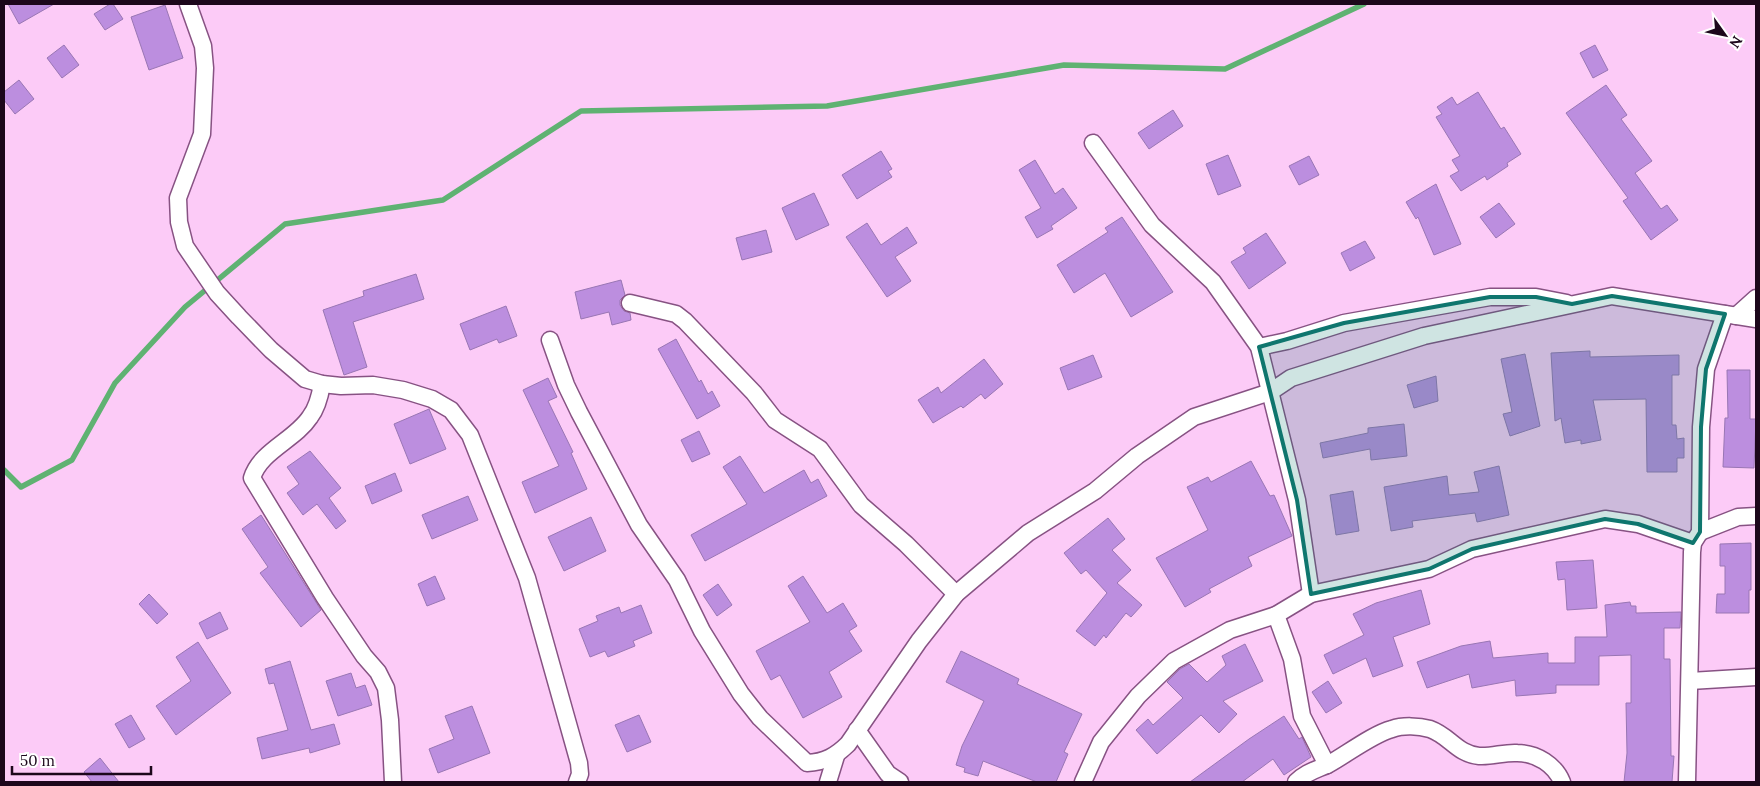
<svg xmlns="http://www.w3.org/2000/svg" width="1760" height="786" viewBox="0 0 1760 786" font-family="Lora,serif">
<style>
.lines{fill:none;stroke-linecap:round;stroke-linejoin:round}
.stream{stroke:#5fb272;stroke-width:5.5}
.building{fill:#bc8edf;stroke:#9976b4}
.street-casing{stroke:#875283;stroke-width:19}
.street{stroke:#fff;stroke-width:16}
.marked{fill:#0f766e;fill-opacity:0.2;stroke:#0f766e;stroke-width:4;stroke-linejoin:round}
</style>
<rect width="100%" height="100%" fill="#fccbf7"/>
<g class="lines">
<!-- stream -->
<polyline class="stream" points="4,470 21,487 72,460 115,383 185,307 285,224 443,200 581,111 827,106 1064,65 1225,69 1364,4"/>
</g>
<!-- building -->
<g class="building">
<polygon points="8,4 54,4 19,24"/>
<polygon points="110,4 113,4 123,19 105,30 94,14"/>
<polygon points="165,5 183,58 149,70 131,17"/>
<polygon points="64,45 79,65 62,78 47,58"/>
<polygon points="1595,45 1608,70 1593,78 1580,53"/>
<polygon points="19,80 34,99 15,114 4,100 4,92"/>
<polygon points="1606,85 1627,115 1621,119 1652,161 1635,173 1661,209 1667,205 1678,220 1651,240 1623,201 1628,198 1566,113"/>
<polygon points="1478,92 1501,129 1504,127 1521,154 1507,163 1508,166 1487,180 1485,176 1461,191 1450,176 1459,171 1452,160 1460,156 1436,117 1442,114 1437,107 1452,97 1457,105"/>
<polygon points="1173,110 1183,126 1149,149 1138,133"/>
<polygon points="881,151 892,169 888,171 892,177 857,199 842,175"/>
<polygon points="1228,155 1241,186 1218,195 1206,164"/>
<polygon points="1309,156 1319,175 1299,185 1289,166"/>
<polygon points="1035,160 1055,194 1063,188 1077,208 1051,226 1053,229 1037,238 1025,217 1041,208 1019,170"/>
<polygon points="1436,184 1461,244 1434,255 1418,217 1416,219 1406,202"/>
<polygon points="814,193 829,225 796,240 782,208"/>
<polygon points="1499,203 1515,224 1496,238 1480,217"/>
<polygon points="1122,217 1173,292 1131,317 1105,273 1074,293 1057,265 1108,232 1105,228"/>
<polygon points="867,223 881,245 907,227 917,243 895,257 911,281 887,297 846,237"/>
<polygon points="766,230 772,252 742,260 736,238"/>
<polygon points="1266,233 1286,263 1249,289 1231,262 1246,253 1243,248"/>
<polygon points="1365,241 1375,258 1350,271 1341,253"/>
<polygon points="416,274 424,299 353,322 367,367 344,375 323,310 364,296 363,291"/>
<polygon points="621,280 625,295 620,300 620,305 624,311 630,313 631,320 612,325 609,312 581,319 575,292"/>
<polygon points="506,306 517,336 499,343 497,339 470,350 460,324"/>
<polygon points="676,339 699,382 701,380 708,394 712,391 720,406 697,419 658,349"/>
<polygon points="1590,351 1590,357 1679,355 1679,375 1672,375 1672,425 1676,425 1677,439 1684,438 1684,458 1677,458 1677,472 1647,472 1646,399 1593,400 1601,440 1581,444 1581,440 1565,443 1561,418 1555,421 1551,353"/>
<polygon points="1525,354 1540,426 1510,436 1503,414 1512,412 1501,359"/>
<polygon points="1093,355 1102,377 1068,390 1060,368"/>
<polygon points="984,359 1003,384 985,399 981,394 963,408 961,406 933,423 918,400 938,387 941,393"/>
<polygon points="1727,370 1750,370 1750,419 1756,419 1754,468 1723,467 1725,418 1728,418"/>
<polygon points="1436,376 1438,401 1414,408 1407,385"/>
<polygon points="548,378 557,397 548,401 573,452 571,453 587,489 535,513 522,482 559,466 523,390"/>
<polygon points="429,409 446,449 410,464 394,424"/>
<polygon points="1404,424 1407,456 1371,460 1370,449 1323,458 1320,443 1368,433 1368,428"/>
<polygon points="699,431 710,454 692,462 681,440"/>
<polygon points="310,451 341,488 329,498 346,521 336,529 317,504 303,515 287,493 299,484 287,467"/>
<polygon points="740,456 764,493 804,470 811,483 818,479 827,496 705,561 691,535 747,504 723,467"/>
<polygon points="1251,461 1270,496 1274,495 1292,536 1248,557 1252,566 1209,589 1211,592 1185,607 1156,558 1208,530 1187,487 1208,477 1211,482"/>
<polygon points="1499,466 1509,515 1477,522 1475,513 1412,521 1413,527 1391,531 1384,487 1447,476 1449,495 1479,492 1474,472"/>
<polygon points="395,473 402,491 372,504 365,486"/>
<polygon points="1353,491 1359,531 1336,535 1330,495"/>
<polygon points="468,496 478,520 432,539 422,515"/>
<polygon points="261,515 321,610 301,627 260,573 268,567 242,529"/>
<polygon points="591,517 606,551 564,571 548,537"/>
<polygon points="1108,518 1125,539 1112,550 1131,570 1117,583 1142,605 1131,617 1126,613 1106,638 1104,635 1095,646 1076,631 1107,593 1086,570 1081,574 1064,553"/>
<polygon points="1751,543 1751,590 1749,590 1749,613 1716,613 1717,594 1725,594 1725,566 1720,566 1720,544"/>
<polygon points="1593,560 1597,608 1567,610 1565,579 1558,580 1556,562"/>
<polygon points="435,576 445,599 427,606 418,584"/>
<polygon points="803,576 827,613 843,603 857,626 849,631 862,651 829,672 842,697 803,718 780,675 771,680 756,651 810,622 788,586"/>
<polygon points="718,584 732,605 717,616 703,595"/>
<polygon points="1421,590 1430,624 1393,637 1403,666 1373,677 1366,658 1333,674 1324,655 1364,635 1353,614 1376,603"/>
<polygon points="149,594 168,614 157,624 139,604"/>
<polygon points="1630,602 1631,606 1636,606 1636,613 1681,612 1680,628 1664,628 1664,659 1670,659 1671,756 1674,756 1672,782 1624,782 1627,753 1626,703 1631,703 1631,655 1599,656 1599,685 1556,685 1556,693 1516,696 1515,680 1472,688 1469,674 1427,688 1417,662 1461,646 1490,641 1493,658 1548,653 1548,663 1575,663 1575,637 1607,637 1605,605"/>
<polygon points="641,605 652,633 633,641 635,646 608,657 605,651 590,657 579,629 598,621 596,616 619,607 621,613"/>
<polygon points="220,612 228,629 207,639 199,623"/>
<polygon points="198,642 231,693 176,735 156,706 191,681 176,657"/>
<polygon points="1245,644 1263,681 1223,701 1237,714 1219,733 1201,715 1157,754 1136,730 1148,719 1153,725 1183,698 1167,682 1180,669 1189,664 1207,682 1226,665 1222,656"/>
<polygon points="961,651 1019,679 1017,684 1082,714 1064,752 1068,754 1056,782 1037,782 983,761 978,776 964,772 965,768 956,765 962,746 984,701 946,682"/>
<polygon points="290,661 311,730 334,724 340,744 310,753 309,748 262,759 257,738 288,730 274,683 269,684 265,669"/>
<polygon points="351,673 356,688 365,685 372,705 338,716 326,681"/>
<polygon points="1328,681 1342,703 1326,713 1312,692"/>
<polygon points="472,706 490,753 438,773 429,749 454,739 445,716"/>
<polygon points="131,715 145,739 129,748 115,724"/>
<polygon points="639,715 651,742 627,752 615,725"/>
<polygon points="1284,716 1299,739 1302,737 1311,757 1284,775 1273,759 1242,782 1190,782 1249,739"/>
<polygon points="100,758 119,782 92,782 84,772"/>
</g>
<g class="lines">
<!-- street casing -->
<g class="street-casing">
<g id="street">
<polyline points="188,4 203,46 205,68 202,134 178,198 179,222 185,246 217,293 239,317 271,350 305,379 322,384 341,386 373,385 403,390 432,399 451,410 470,435 527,578 579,763 580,774 577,782"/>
<polyline points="1093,143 1152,225 1213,282 1259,347 1297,500 1311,594"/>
<polyline points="630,303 676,314 685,321 754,393 775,420 820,449 861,505 906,544 956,594"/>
<polyline points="1736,316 1756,298"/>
<path d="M550 340 566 385 579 412 639 525 677 580 702 631 741 694 760 718 807 763C825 762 836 756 848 744L919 641 956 594 1028 533 1095 491 1137 456 1194 417 1270 392 1291 378 1424 336 1612 296 1756 319"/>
<polyline points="1259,347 1287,341 1344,323 1490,297 1536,297 1567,303"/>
<path d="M322 384C320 396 317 408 310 417 295 440 260 451 252 478L325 598 364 656 378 672 386 688 390 720 393 782"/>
<polyline points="1700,532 1738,517 1756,516"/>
<polyline points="1276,615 1292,659 1302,716 1327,765"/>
<polyline points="1690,681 1756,677"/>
<polyline points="857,730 888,774 900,782"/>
<polyline points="828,782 836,756"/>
<polyline points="1083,782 1101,742 1138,696 1174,661 1230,630 1276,615 1311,594 1429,569 1472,549 1605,519 1638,524 1693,543"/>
<path d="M1296 782C1306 772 1316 770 1329 764 1347 754 1373 734 1392 729 1403 725 1419 726 1430 729 1450 736 1457 754 1479 756 1492 757 1505 752 1517 753 1537 753 1555 765 1562 782"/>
<polyline points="1687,782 1692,552 1693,543 1700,532 1701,427 1706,369 1725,314"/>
</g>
</g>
<!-- street -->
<use href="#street" class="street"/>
</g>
<!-- marked area -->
<path class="marked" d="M1612 296 1725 314 1706 369 1701 427 1700 532 1693 543 1638 524 1605 519 1472 549 1429 569 1311 594 1297 500 1259 347 1344 323 1490 297H1536L1572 304Z"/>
<!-- border -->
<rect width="1760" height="786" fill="none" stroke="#1c071b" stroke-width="10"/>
<!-- north arrow -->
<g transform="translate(1725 35) rotate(123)" stroke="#fefefe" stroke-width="4" paint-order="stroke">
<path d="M0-4L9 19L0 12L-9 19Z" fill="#1c071b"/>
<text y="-8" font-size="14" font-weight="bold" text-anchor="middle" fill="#1c071b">N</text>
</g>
<!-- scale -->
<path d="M12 766v8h139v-8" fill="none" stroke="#1c071b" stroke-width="2.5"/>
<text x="20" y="766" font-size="15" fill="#1c071b" stroke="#fefefe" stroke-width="4" paint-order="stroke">50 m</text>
</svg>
